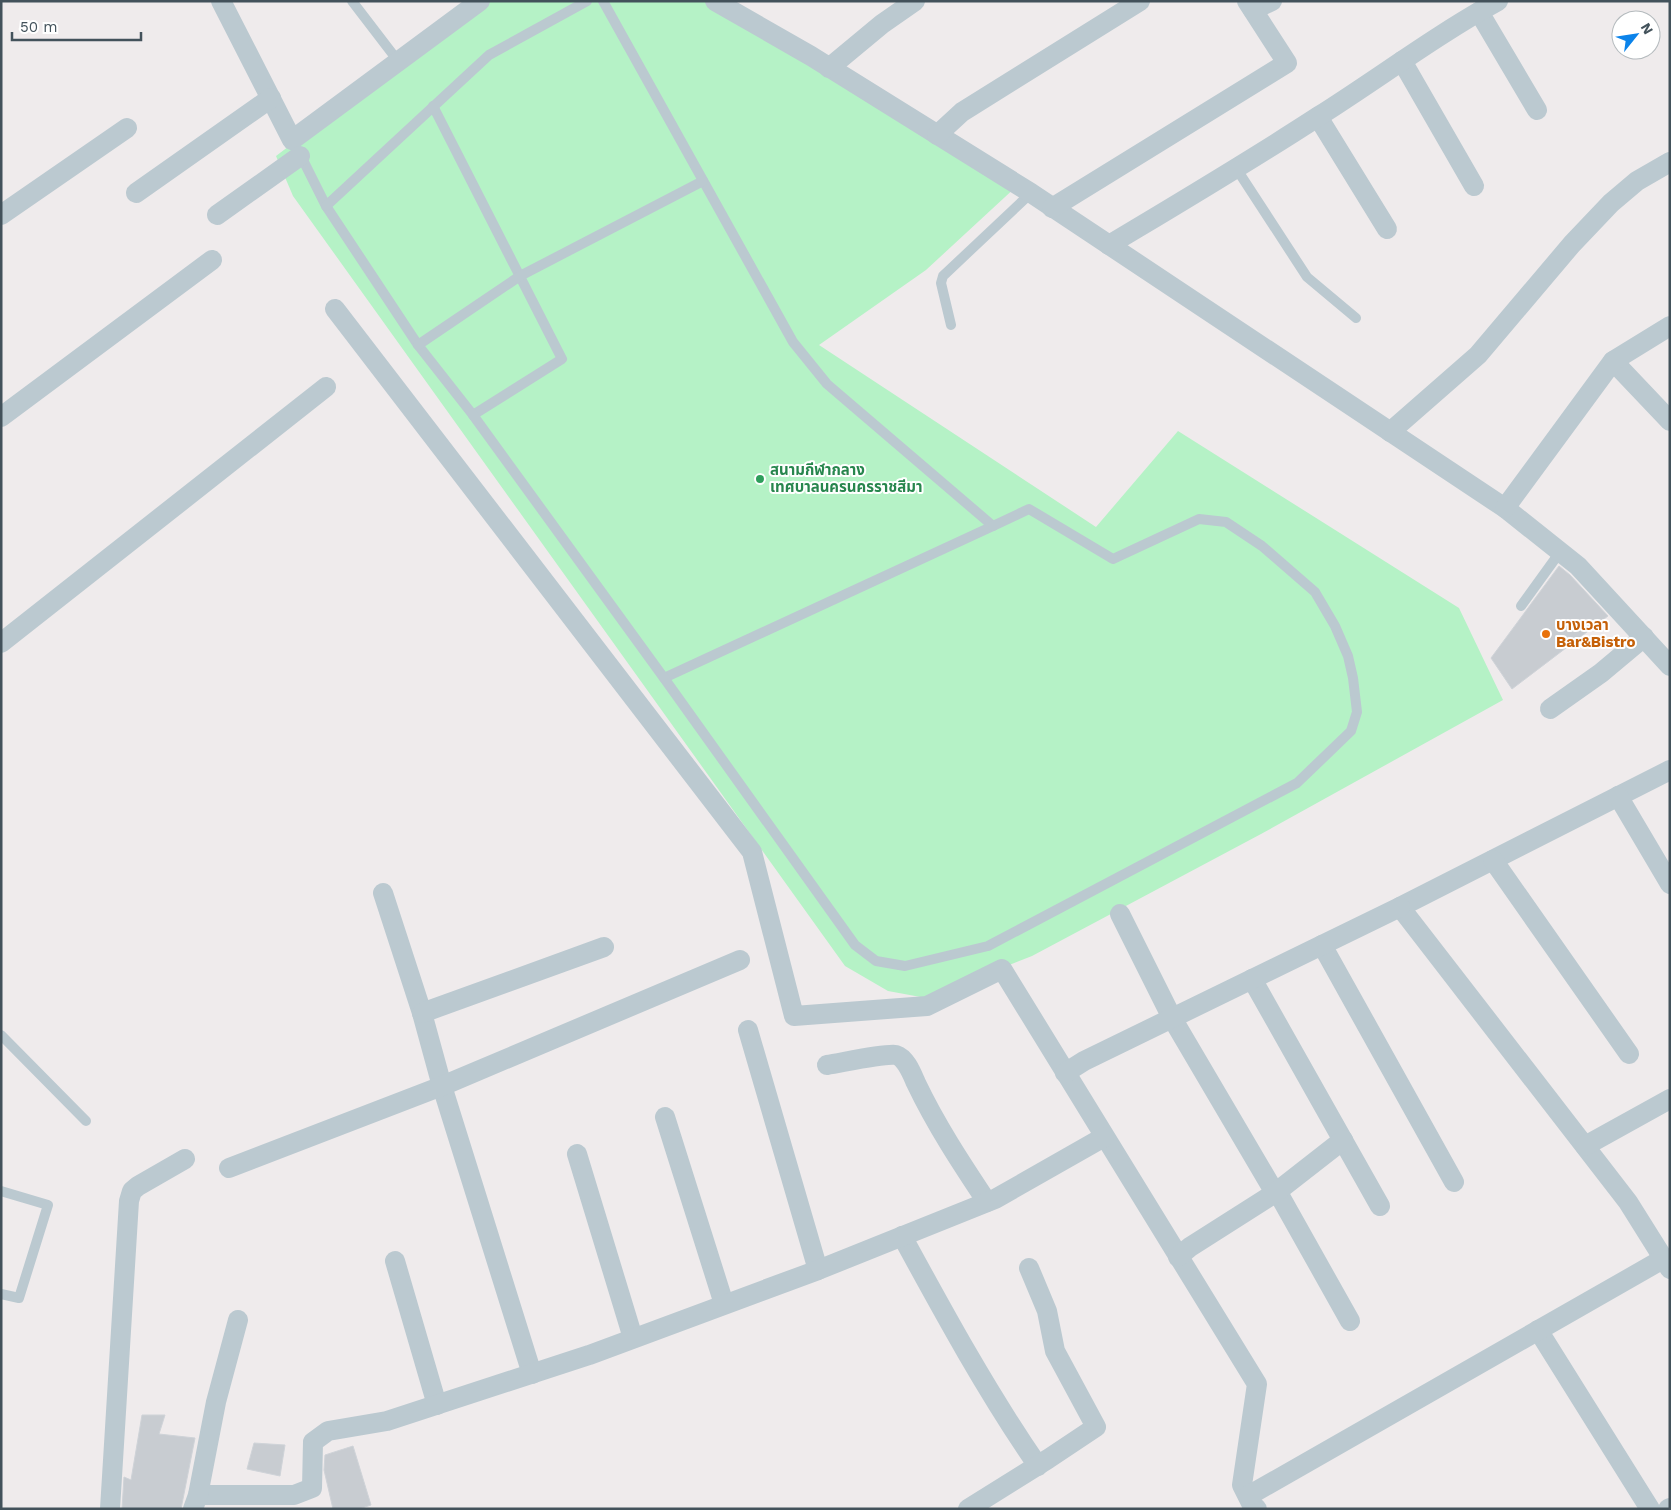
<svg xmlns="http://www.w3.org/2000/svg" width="1671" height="1510" viewBox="0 0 1671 1510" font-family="'Work Sans','Noto Sans Thai',sans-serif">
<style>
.green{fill:#b5f2c6}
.building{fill:#c8ccd1;stroke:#cfd3d8}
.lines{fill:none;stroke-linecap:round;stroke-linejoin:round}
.lane{stroke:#bbc9d0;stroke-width:10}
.street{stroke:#bbc9d0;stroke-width:20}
.leisure-dot{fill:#2e9e5b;stroke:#fff;stroke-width:2}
.food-dot{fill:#e8710a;stroke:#fff;stroke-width:2}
.labels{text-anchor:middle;stroke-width:4;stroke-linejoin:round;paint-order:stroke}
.leisure-label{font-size:15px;font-weight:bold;fill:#27864d;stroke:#fff;text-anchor:start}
.food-label{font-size:15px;font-weight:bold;fill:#c56008;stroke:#fff;text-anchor:start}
</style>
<rect width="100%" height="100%" fill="#efebec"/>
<!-- green -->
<polygon class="green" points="486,1 712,1 1018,185 926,270 819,345 1096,527 1178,431 1459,608 1503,700 1261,834 1032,956 926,998 888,991 845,966 293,196 276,156 448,25"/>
<!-- building -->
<g class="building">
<polygon points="1559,566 1570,575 1608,616 1512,689 1491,658"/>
<polygon points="142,1415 165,1415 159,1434 195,1438 181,1509 122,1509 124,1477 131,1480"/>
<polygon points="254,1443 285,1445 280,1476 247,1469"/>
<polygon points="353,1446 371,1505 359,1509 333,1509 324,1470 325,1455"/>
</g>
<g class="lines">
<!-- lane -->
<g class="lane">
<polyline points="352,1 398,61"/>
<polyline points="603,1 793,342 827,384 993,526 664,678"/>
<polyline points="433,106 562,359 473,415"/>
<polyline points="300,154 326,206 418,345 473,415 664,678 855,945 876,961 905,966 988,946 1297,783 1351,731 1357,712 1353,678 1348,656 1335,626 1315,592 1262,546 1226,522 1199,519 1113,559 1029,509 993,526"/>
<polyline points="1236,168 1307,277 1356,318"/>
<polyline points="326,206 489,55 587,1"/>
<polyline points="951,325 941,283 943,276 1031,193"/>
<polyline points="418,345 520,276 703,181"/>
<polyline points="1521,606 1560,552"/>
<polyline points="1,1035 86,1121"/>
<polyline points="1,1191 48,1205 19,1298 1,1294"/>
</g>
<!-- street -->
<g class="street">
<polyline points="221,1 292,140 480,1"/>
<polyline points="715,1 811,56 1031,193 1505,508 1578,566 1670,666"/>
<polyline points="1253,10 1272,1"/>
<polyline points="1479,12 1537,110"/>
<polyline points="1402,61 1474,186"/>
<polyline points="829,68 882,24 915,1"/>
<polyline points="1318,117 1387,229"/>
<polyline points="937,135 962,112 1140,1"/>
<polyline points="136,193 271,98"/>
<polyline points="1052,208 1287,63 1247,1"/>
<polyline points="1,215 127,128"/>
<polyline points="217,215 300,156"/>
<path d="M1109 245C1179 203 1250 161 1319 116 1379 78 1436 35 1498 1"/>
<polyline points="335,309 752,852 794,1016 927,1006 1002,969 1257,1384 1242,1485 1251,1503 1257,1509"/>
<polyline points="1613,361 1670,421"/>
<polyline points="1,417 212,260"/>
<polyline points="1390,432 1478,355 1572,244 1611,203 1637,181 1670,162"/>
<polyline points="1505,508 1613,361 1670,326"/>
<polyline points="1,643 326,387"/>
<polyline points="1550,709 1601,673 1644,637"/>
<polyline points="1670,770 1400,907 1628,1202 1670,1269"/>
<polyline points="1618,796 1670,884"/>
<polyline points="1493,860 1629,1054"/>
<polyline points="383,893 422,1013 442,1086 532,1374"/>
<polyline points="1120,914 1172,1018 1275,1193"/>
<polyline points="1322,945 1454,1182"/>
<polyline points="1252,979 1380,1206"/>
<polyline points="422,1013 604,947"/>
<polyline points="748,1030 818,1270"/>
<path d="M827 1065C841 1063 884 1053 896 1055 906 1058 912 1074 916 1083 936 1125 961 1163 987 1202"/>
<polyline points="1065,1073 1084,1061 1400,907"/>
<polyline points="665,1117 724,1304"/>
<polyline points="1585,1146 1670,1099"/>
<polyline points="577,1154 633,1338"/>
<polyline points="229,1168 442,1086 740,960"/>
<polyline points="1277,1191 1350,1321"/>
<path d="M902 1236C945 1315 987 1392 1038 1466"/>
<polyline points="1178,1257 1190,1247 1275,1193 1343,1140"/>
<polyline points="395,1261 437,1405"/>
<polyline points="1538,1330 1650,1509"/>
<polyline points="198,1495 294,1495 312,1488 313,1442 328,1431 387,1421 589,1355 818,1270 995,1199 1104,1137"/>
<polyline points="1248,1496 1663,1259"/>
<polyline points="110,1509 129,1201 132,1191 138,1186 185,1159"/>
<polyline points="193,1509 198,1495 216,1402 238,1320"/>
<polyline points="968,1509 1048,1459 1096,1427 1055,1351 1047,1311 1029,1268"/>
<polyline points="1668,1509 1670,1508"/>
</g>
</g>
<!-- markers -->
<circle class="leisure-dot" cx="760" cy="479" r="5"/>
<circle class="food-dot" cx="1546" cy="634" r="5"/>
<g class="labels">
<!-- leisure labels -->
<g class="leisure-label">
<text x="770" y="475">สนามกีฬากลาง<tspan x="770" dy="17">เทศบาลนครนครราชสีมา</tspan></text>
</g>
<!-- food labels -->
<g class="food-label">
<text x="1556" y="630">บางเวลา<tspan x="1556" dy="17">Bar&amp;Bistro</tspan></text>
</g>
</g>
<!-- border -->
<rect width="1671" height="1510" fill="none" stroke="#43525b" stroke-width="5"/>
<!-- north arrow -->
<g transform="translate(1636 35) rotate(60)"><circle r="24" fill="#ffffff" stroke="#b4babd"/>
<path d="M0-4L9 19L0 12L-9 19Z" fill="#0b83ea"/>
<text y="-8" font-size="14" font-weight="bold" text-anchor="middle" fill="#43525b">N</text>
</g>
<!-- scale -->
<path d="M12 32v8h129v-8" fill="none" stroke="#43525b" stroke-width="2.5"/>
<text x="20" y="32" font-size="15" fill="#43525b" stroke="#ffffff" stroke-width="4" paint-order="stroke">50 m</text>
</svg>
